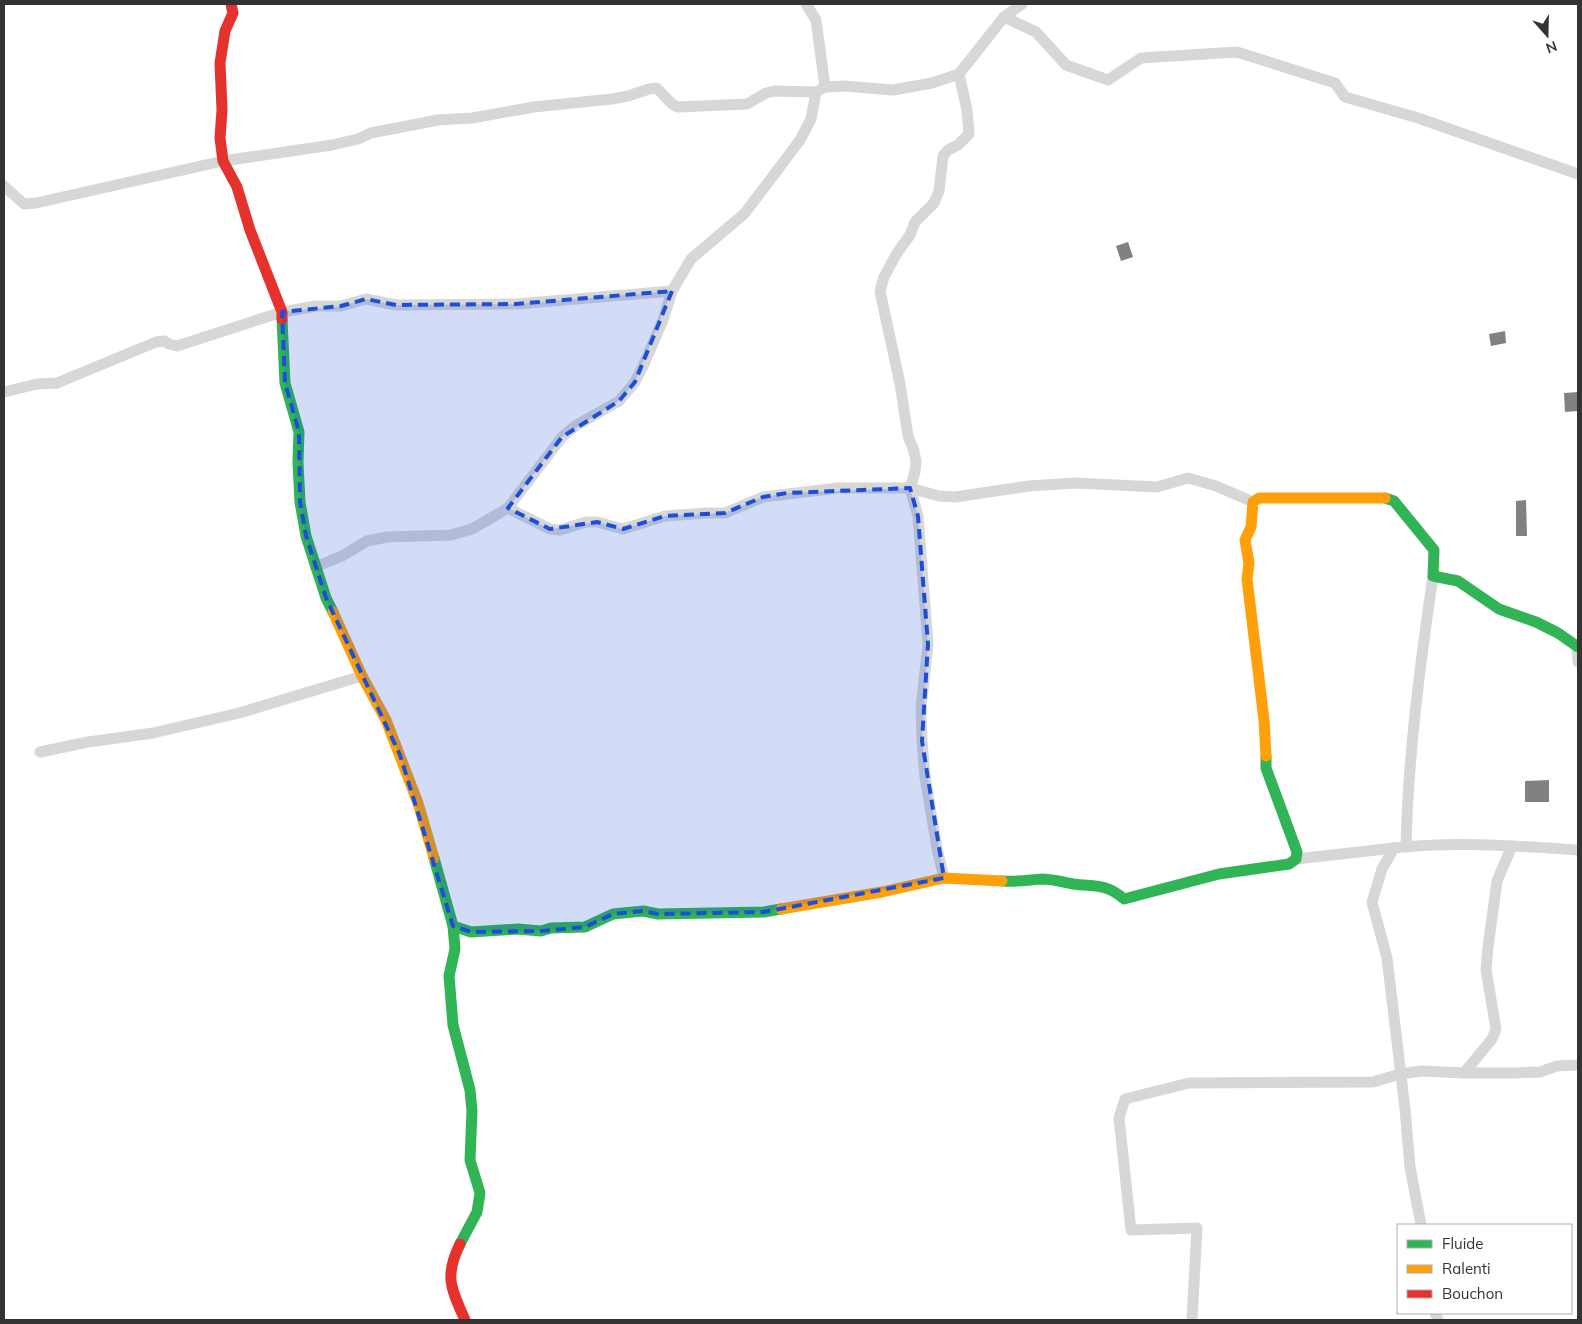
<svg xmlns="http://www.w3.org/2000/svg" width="1582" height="1324" viewBox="0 0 1582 1324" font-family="Mulish,sans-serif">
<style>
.building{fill:#818181}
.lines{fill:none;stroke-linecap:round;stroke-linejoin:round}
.street{stroke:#d7d7d7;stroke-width:11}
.fast{stroke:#30b455;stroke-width:11}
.slow{stroke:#ff9f0a;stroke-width:11}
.jam{stroke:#e5322d;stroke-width:11}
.marked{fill:#1d4ed8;fill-opacity:0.2;stroke:#1d4ed8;stroke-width:4;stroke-dasharray:10 6;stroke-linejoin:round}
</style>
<rect width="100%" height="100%" fill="#fff"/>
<!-- building -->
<g class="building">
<polygon points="1128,242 1133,257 1121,261 1116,246"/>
<polygon points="1505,331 1506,343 1491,346 1489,334"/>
<polygon points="1578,392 1578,411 1565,412 1564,393"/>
<polygon points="1526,500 1527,536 1516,536 1516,501"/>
<polygon points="1549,780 1549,802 1525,802 1525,781"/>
</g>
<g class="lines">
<!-- street -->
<g class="street">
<polyline points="806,4 816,20 825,87"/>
<polyline points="1004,17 1036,32 1066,65 1108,80 1141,58 1237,52 1335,83 1345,97 1418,118 1578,174"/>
<path d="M4 186 24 204 36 203 223 161 332 145 358 139 371 133 438 120 472 118 534 107 612 99 628 96 649 89 656 88C665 94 668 104 678 107L747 104 766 93 774 91 816 92"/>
<polyline points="4,392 37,384 57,383 156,342 164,341 169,344 177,346 282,312 316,306 341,306 366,299 396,305 516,304 672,291"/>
<polyline points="508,508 550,529 560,530 586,522 597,522 623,529 665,516 707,513 725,513 763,497 838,488 910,488 939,496 955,497 1029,486 1076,483 1157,487 1188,478 1216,486 1253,502"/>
<polyline points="315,567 342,556 367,541 387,537 451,535 472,529 508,508 562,437 575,426 619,401 635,382 644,364 663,320 672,291 691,259 744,214 770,180 800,140 811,119 816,92 825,87 844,86 893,90 932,83 959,74 1004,17 1022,4"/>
<polyline points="1577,647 1578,662"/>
<polyline points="40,752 88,742 153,733 239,713 362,676"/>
<path d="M1406 847C1408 756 1420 665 1433 576"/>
<polyline points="1296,859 1394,848"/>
<polyline points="944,878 937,848 925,777 922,741 921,708 928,644 918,516 910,488 915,472 916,461 914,451 908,436 900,384 880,291 884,277 897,253 910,235 915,222 934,203 939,191 943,156 948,150 958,145 969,134 967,110 959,74"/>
<polyline points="1464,1073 1492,1039 1496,1029 1486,970 1488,947 1497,881 1512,846"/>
<path d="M1421 1225 1410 1167 1405 1109 1387 958 1372 902 1382 869 1394 848C1455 841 1517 846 1578 850"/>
<polyline points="1435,1313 1438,1320"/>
<polyline points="1192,1320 1197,1228 1131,1230 1119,1118 1125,1099 1189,1083 1373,1082 1400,1074 1422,1071 1464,1073 1514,1073 1540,1072 1557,1066 1578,1065"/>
</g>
<!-- fast -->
<g class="fast">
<polyline points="282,319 285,383 299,432 298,462 300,502 306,536 326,598 333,612"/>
<polyline points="1385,498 1394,501 1434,550 1433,576 1458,581 1499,609 1536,622 1558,633 1578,647"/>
<polyline points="434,858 453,926 455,949 449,976 453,1025 470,1090 472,1111 470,1160 480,1193 477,1212 460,1244"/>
<path d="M1002 881C1016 882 1028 880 1042 879 1052 879 1063 882 1073 884 1095 887 1106 883 1124 899L1219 874 1289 864 1296 859 1297 852 1266 768V756"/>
<polyline points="453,926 471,932 518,929 541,931 551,928 585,927 613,914 643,911 658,914 764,912 781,909"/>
</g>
<!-- slow -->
<g class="slow">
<polyline points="333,612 362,676 386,720 418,803 434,858"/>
<polyline points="1266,756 1264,720 1247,579 1249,563 1245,540 1251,527 1253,502 1259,498 1385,498"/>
<polyline points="781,909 882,892 944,878 1002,881"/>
</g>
<!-- jam -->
<g class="jam">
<polyline points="231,4 233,13 225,31 220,63 222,110 220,138 223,161 237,187 250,230 282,312 282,319"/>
<path d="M460 1244C444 1277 451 1288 465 1320"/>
</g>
</g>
<!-- marked area -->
<path class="marked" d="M672 291 635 382 619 401 562 437 508 508 550 529 597 522 623 529 665 516 725 513 763 497 787 493 910 488 918 516 928 644 922 741 944 878 764 912 658 914 643 911 613 914 585 927 541 931 471 932 453 926 400 755 326 598 306 536 300 502 299 432 285 383 282 312 341 306 366 299 396 305 516 304Z"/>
<!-- border -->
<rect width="1582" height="1324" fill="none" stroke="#333333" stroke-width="10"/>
<!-- legend -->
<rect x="1397" y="1224" width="175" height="90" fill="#ffffff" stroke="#adadad"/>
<rect x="1407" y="1240" width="25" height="8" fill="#30b455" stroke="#adadad"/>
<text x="1442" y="1249" font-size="15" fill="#333333">Fluide</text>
<rect x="1407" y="1265" width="25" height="8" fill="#ff9f0a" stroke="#adadad"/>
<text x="1442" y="1274" font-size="15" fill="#333333">Ralenti</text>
<rect x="1407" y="1290" width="25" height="8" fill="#e5322d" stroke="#adadad"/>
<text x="1442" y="1299" font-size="15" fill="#333333">Bouchon</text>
<!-- north arrow -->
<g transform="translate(1547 35) rotate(160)" stroke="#ffffff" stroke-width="4" paint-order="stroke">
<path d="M0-4L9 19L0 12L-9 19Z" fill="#333333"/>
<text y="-8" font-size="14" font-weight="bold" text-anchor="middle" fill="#333333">N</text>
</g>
</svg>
